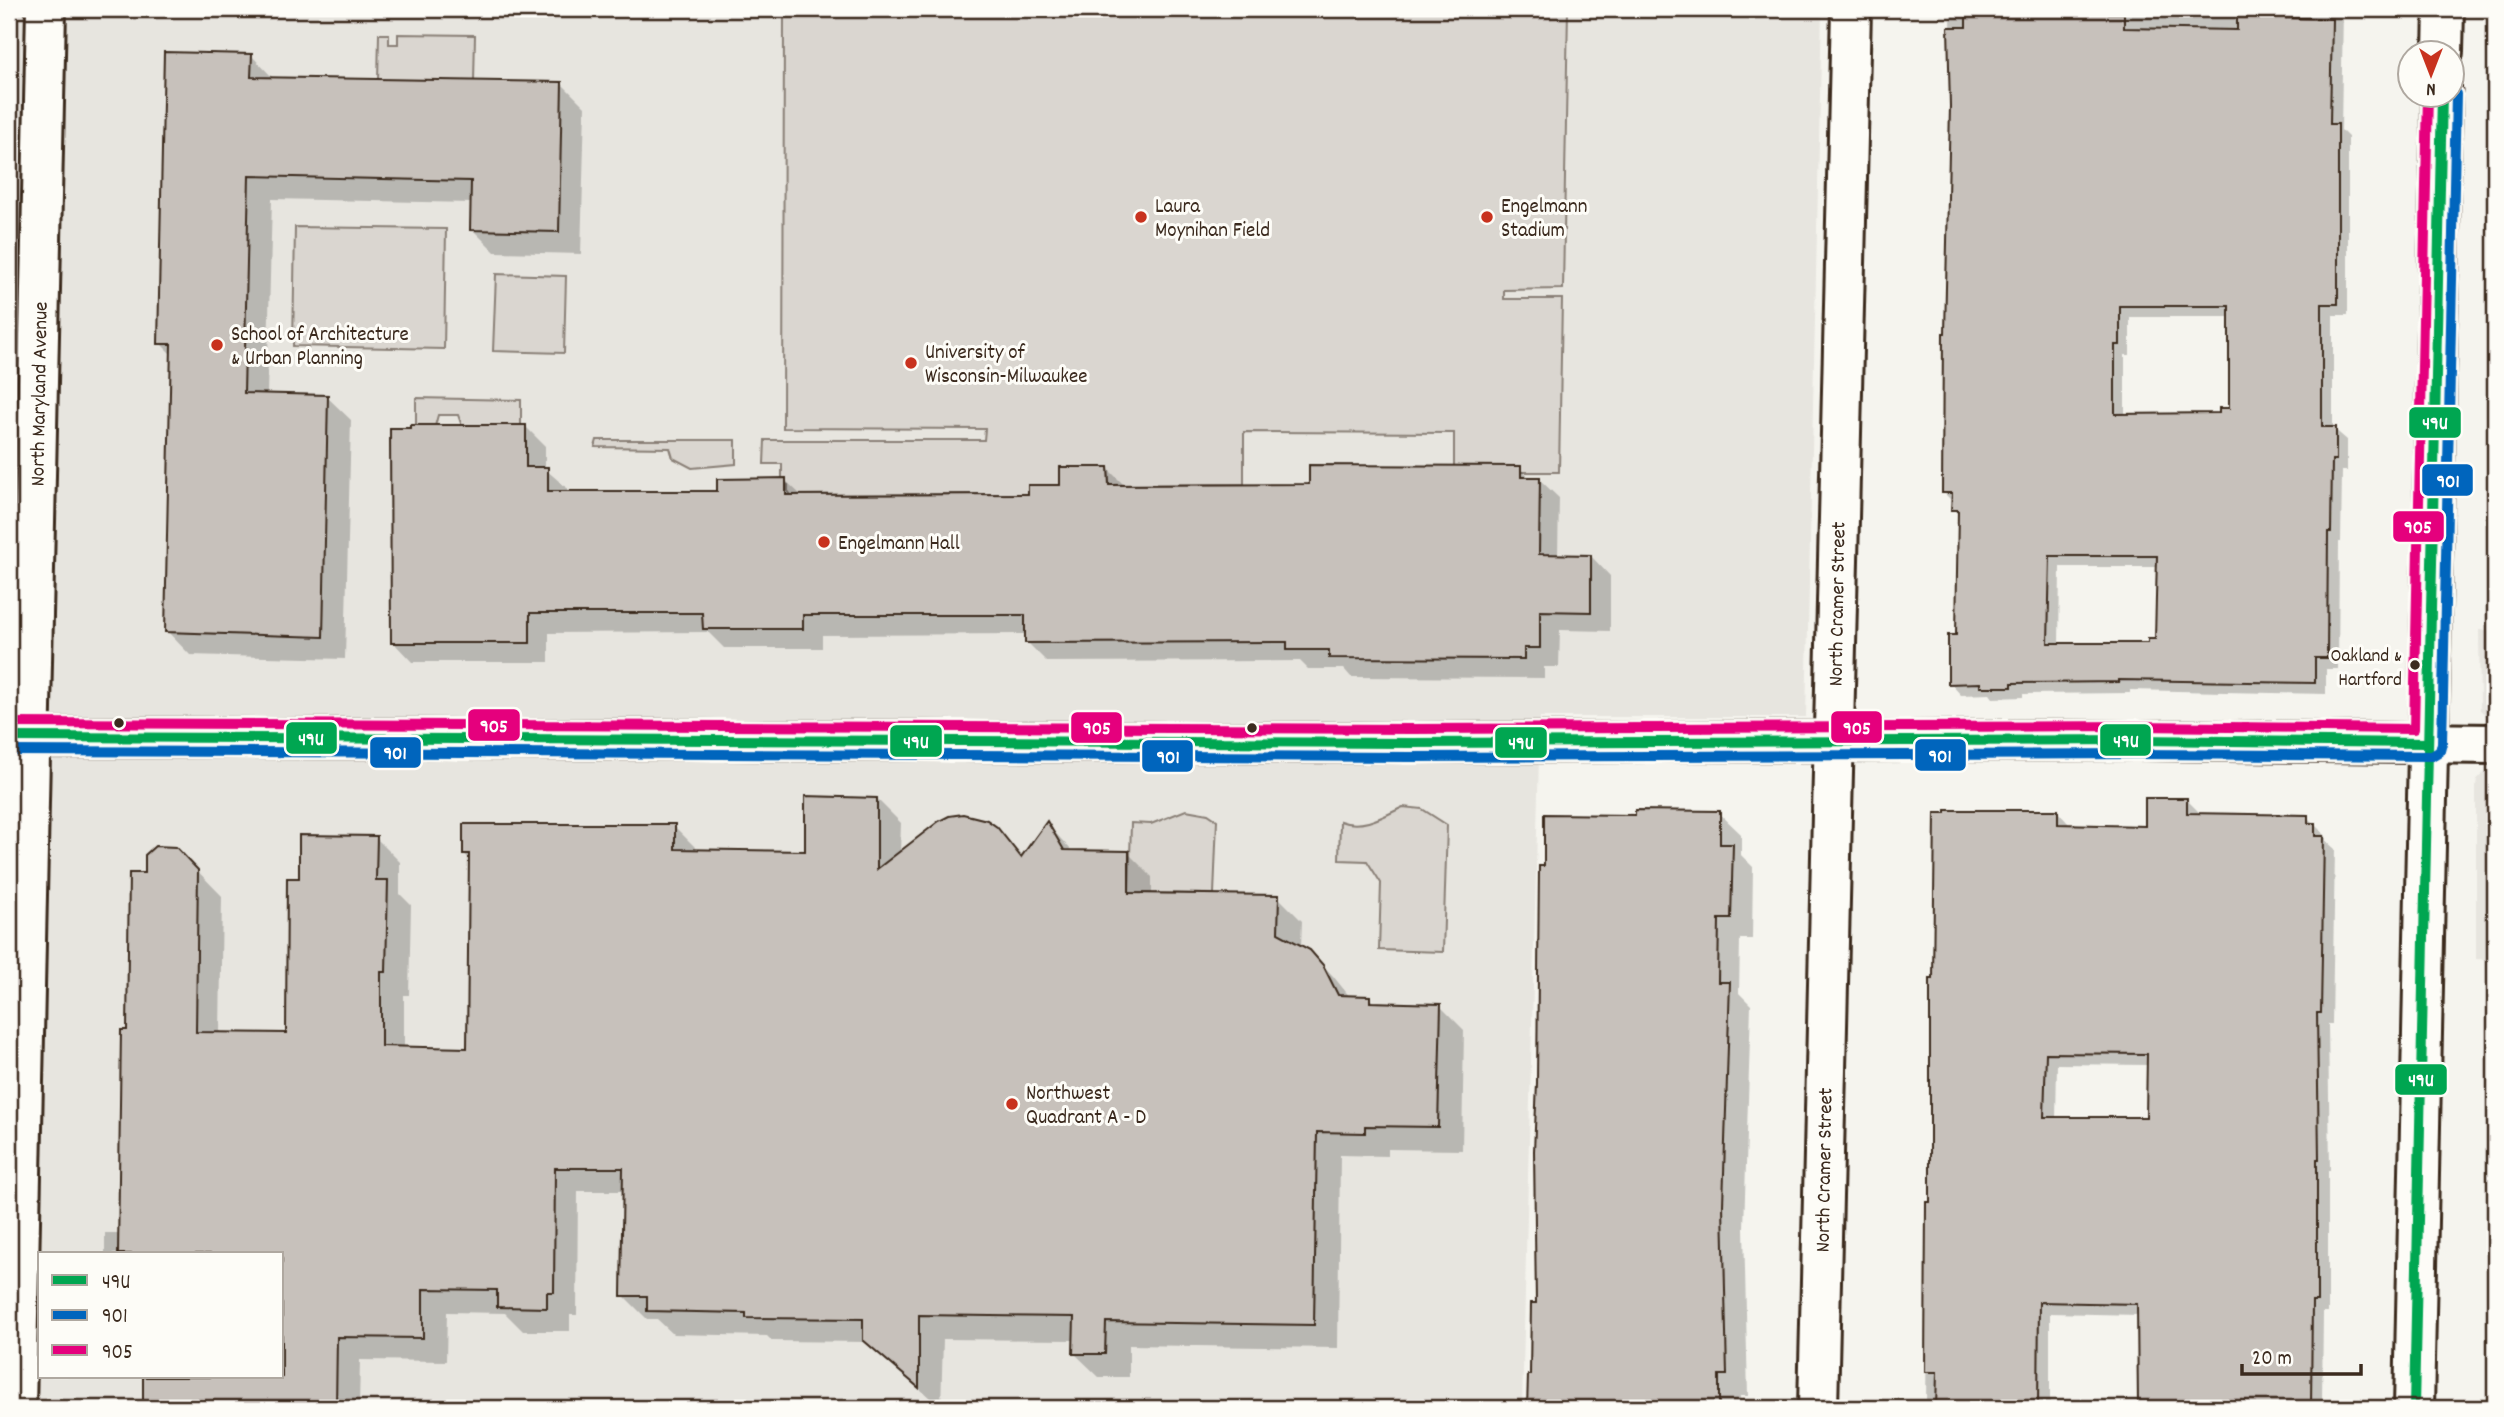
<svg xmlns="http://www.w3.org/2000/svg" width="2504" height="1417" viewBox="0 0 2504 1417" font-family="Dekko,sans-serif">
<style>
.built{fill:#e7e5df;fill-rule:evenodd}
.green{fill:#dad6d0;stroke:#8a8077;stroke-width:2}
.shadow{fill:#0003;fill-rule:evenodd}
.building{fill:#c7c1bb;stroke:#3b2a1e;stroke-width:2;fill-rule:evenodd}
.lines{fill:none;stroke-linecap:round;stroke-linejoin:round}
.minor-casing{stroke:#3b2a1e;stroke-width:44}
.major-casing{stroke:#3b2a1e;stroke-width:44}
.minor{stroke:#fdfcf7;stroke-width:38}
.major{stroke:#fdfcf7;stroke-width:38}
.bus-1-casing{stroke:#fdfcf7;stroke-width:16}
.bus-2-casing{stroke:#fdfcf7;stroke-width:16}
.bus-3-casing{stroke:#fdfcf7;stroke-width:16}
.bus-1{stroke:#00a651;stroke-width:10}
.bus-2{stroke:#0065bd;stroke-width:10}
.bus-3{stroke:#e5007d;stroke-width:10}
.poi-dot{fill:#c8321e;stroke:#fdfcf7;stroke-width:2.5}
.bus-dot{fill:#3b2a1e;stroke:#fdfcf7;stroke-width:2.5}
.labels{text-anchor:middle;stroke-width:6;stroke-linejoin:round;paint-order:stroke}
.bus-label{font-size:19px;fill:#3b2a1e;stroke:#fdfcf7;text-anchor:end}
.poi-label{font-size:21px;fill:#3b2a1e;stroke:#fdfcf7;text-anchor:start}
.street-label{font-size:21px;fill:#3b2a1e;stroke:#fdfcf7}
.line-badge{stroke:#fdfcf7;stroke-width:2.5}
.badge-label{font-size:19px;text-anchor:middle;font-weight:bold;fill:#fff}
</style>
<rect width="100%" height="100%" fill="#f5f4ee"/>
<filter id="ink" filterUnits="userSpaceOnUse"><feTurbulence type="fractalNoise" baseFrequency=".0143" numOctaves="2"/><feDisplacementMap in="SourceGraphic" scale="14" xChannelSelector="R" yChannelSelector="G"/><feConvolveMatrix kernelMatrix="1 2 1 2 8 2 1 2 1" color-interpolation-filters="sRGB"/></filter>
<g filter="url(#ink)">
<!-- built -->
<g class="built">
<path d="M9 9H1822L1806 717H1540L1522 1408H9ZM40 1254H282V1377H40Z"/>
<polygon points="2479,630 2495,631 2495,717 2488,717 2480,710"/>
<polygon points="2495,770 2495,960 2476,959 2476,785 2477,779 2484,773"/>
</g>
<!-- green -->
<g class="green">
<polygon points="784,9 1568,9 1563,289 1504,290 1504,299 1562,299 1559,472 1454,472 1454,433 1244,432 1244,484 1109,485 1108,467 1061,467 1060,485 1028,485 1028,497 989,494 791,495 788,491 788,485 782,481 782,464 764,464 765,440 984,440 985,429 783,428"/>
<polygon points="379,34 389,34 389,44 398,44 398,34 475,35 474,82 378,81"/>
<polygon points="295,227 446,229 444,349 293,346"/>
<polygon points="496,274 566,276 564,353 493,351"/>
<polygon points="416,398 521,400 521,426 462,426 458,415 438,415 435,426 416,426"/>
<polygon points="597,440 736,440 736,464 692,468 673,458 670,448 595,447"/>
<path d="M1403 807 1422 809 1447 825 1443 952 1379 950 1381 883 1367 861 1339 860 1340 821C1362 830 1384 816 1403 807Z"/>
<polygon points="1186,810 1208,814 1217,820 1214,894 1129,893 1131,823 1151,824"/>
</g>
<!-- shadow -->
<g class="shadow">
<path d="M1951 9H2343L2341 130 2348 137V315H2333V428L2347 440V471H2342L2341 542H2339L2338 669H2326V694L2130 690V693L2023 694V697L1993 698 1990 694 1961 695 1950 683 1957 637 1959 515 1953 509V502L1943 492 1952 106ZM2130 317H2231V410L2221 414 2125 416V355H2130ZM2060 567H2158L2157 641 2150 645H2059Z"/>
<polygon points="251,55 274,79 562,84 585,107 581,254 495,252 472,229 472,203 272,199 267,395 327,397 351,420 345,659 190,655 167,631 173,356 160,343"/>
<polygon points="525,426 545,446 545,469 567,488 567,493 718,492 785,480 802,496 1030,496 1062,486 1108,469 1125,486 1310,486 1520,468 1530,479 1539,479 1559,498 1558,556 1591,556 1610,576 1610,631 1560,630 1559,667 1544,667 1544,678 1351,677 1344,669 1308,669 1300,661 1047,662 1027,642 1027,634 822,635 822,648 724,648 708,632 549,633 549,662 412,662 393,642"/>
<polygon points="877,799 901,823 900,853 996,829 1010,842 1007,842 1025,865 1027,863 1016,849 1023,856 1047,824 1073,852 1128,853 1152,877 1152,896 1278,897 1302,921 1301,947 1309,951 1333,976 1350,997 1369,998 1376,1004 1440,1006 1464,1030 1462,1150 1388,1149 1388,1156 1340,1155 1338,1348 1129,1345 1129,1377 1099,1377 1075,1354 1075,1340 943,1339 941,1408 868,1342 772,1341 767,1336 673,1334 657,1319 647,1319 623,1295 624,1191 578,1191 577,1315 570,1315 570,1331 523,1331 505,1313 447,1312 446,1361 360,1360 359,1408 144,1408 144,1377 282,1377 282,1254 105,1254 105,1233 120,1233 129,1032 147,875 175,848 222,896 220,1034 287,1035 300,879 376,838 400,862 400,894 411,905 409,995 404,995 404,1048 468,1049 471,860 464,854 674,826 699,851 807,852"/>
<path d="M2186 799 2198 811V815L2307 817 2326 836V841L2335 849 2332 1024H2328L2330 1170H2328V1312H2323L2322 1403 2325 1408H1926L1928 1204H1932L1934 981 2058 812 2069 824V826L2147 828ZM2057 1064 2148 1065V1119H2056ZM2050 1313 2139 1315 2140 1396H2137V1408H2050Z"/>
<polygon points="1719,813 1741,834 1741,855 1753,867 1752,939 1740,939 1739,993 1751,1005 1744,1228 1748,1396 1740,1396 1740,1408 1529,1408 1533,1305 1538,1305 1546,867 1637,817"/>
</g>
<!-- building -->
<g class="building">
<path d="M1966 9H2023V14L2124 13V28L2237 30V17L2332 19 2330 124H2338V304H2322V427H2336V460H2332L2331 532H2328L2327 658H2315V683L2119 680V682L2012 683V687H1980V683L1948 684V635H1956L1958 510H1951L1952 493H1942L1943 333H1945L1950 106 1948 27H1966ZM2120 306H2229V408H2219V413L2115 414V345H2120ZM2050 556H2157L2155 639H2148V643H2048Z"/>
<polygon points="164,52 252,54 251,77 562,82 559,232 470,230 471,181 249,176 244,393 328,395 323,637 165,632 171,344 158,344"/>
<polygon points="410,425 526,425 526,467 548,467 548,491 717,491 717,479 786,478 786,495 1028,494 1028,485 1060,485 1060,467 1108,467 1109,485 1309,484 1309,465 1521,466 1521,477 1540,477 1539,554 1591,555 1591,612 1540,611 1540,648 1524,648 1524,659 1329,658 1329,650 1287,650 1287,642 1025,643 1025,615 803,615 803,629 703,629 702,613 530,613 530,643 391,643 390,428 410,428"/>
<polygon points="805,796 877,798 877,869 939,821 949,816 963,814 987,820 997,827 1021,857 1047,821 1064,850 1129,851 1129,893 1279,895 1278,933 1310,950 1323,965 1338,995 1370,996 1370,1002 1441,1004 1438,1127 1365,1126 1365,1133 1317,1132 1314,1325 1106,1322 1105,1354 1073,1354 1074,1317 919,1315 919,1388 863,1340 863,1319 746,1318 746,1313 647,1311 647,1296 621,1296 623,1168 555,1168 554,1292 547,1292 547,1308 497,1307 497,1290 423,1289 423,1338 337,1337 336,1408 143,1408 143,1377 282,1377 282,1254 118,1254 121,1030 127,1030 129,873 145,873 145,855 155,846 176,847 198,870 196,1032 286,1033 287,878 299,878 299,835 377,836 376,880 388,880 386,972 381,972 381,1046 467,1048 469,854 463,854 463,824 675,824 675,849 805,851"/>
<path d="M2145 798H2187V813L2308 815V823H2315V836H2324L2321 1013H2317L2319 1159H2317V1301H2312L2311 1408H2138L2137 1304 2039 1302 2038 1408H1936L1937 1372H1925L1926 1202H1930V979H1933L1935 813H1946V810H2058V824L2145 826ZM2046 1053 2147 1054 2146 1117H2044Z"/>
<polygon points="1635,810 1720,811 1720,844 1733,844 1731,919 1719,919 1718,982 1730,982 1723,1205 1727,1375 1719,1375 1719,1408 1527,1408 1528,1375 1530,1375 1531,1303 1536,1303 1534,1151 1537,1083 1539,866 1544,866 1544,814 1635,815"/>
</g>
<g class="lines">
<!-- minor casing -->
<g class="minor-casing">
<g id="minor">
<polyline points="9,737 1410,743 2137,740 2495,744"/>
<polyline points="16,1408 46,9"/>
<polyline points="1818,1408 1851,9"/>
</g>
</g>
<!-- major casing -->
<g class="major-casing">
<g id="major">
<polyline points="2443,52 2444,9"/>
<polyline points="2414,1408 2442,94"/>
</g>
</g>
<!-- minor -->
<use href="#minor" class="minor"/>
<!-- major -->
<use href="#major" class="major"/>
<!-- bus-1 casing -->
<g class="bus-1-casing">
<g id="bus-1">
<polyline points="9,737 1410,743 2137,740 2428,743"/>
<polyline points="2414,1408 2442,94"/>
</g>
</g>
<!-- bus-2 casing -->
<g class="bus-2-casing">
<polyline id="bus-2" points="9,751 1410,757 2137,754 2432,756 2440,751 2442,743 2456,94"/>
</g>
<!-- bus-3 casing -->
<g class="bus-3-casing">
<polyline id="bus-3" points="9,723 1410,729 2137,726 2414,729 2428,94"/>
</g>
<!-- bus-1 -->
<use href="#bus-1" class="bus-1"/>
<!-- bus-2 -->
<use href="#bus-2" class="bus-2"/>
<!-- bus-3 -->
<use href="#bus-3" class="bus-3"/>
</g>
</g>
<!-- markers -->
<g class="poi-dot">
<circle cx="1141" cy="217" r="7"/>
<circle cx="1487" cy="217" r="7"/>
<circle cx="217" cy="345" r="7"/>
<circle cx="911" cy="363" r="7"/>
<circle cx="824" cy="542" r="7"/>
<circle cx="1012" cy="1104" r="7"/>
</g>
<g class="bus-dot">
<circle cx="2415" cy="665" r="6"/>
<circle cx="119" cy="723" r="6"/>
<circle cx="1252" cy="728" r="6"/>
</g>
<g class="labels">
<!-- bus labels -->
<g class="bus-label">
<text x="2402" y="661">Oakland &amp;<tspan x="2402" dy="24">Hartford</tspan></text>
</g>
<!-- poi labels -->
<g class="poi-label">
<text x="1155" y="212">Laura<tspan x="1155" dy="24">Moynihan Field</tspan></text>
<text x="1501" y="212">Engelmann<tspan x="1501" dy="24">Stadium</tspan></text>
<text x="231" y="340">School of Architecture<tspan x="231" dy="24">&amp; Urban Planning</tspan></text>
<text x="925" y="358">University of<tspan x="925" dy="24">Wisconsin-Milwaukee</tspan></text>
<text x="838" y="549">Engelmann Hall</text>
<text x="1026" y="1099">Northwest<tspan x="1026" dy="24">Quadrant A - D</tspan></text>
</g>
<!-- street labels -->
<g class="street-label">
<text transform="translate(38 394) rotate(-89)" y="7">North Maryland Avenue</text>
<text transform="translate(1836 604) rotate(-89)" y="7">North Cramer Street</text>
<text transform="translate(1823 1170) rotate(-89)" y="7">North Cramer Street</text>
</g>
</g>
<g class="line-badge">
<rect x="2408" y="406" width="54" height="33" rx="7" fill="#00a651"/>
<rect x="2421" y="463" width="53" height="34" rx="7" fill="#0065bd"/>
<rect x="2392" y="510" width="53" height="33" rx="7" fill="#e5007d"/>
<rect x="467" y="708" width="54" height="34" rx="7" fill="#e5007d"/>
<rect x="1830" y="710" width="53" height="34" rx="7" fill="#e5007d"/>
<rect x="1070" y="711" width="53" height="33" rx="7" fill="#e5007d"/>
<rect x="285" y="721" width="53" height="34" rx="7" fill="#00a651"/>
<rect x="2099" y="723" width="53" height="34" rx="7" fill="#00a651"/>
<rect x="889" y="724" width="54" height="34" rx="7" fill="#00a651"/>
<rect x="1494" y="726" width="54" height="33" rx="7" fill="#00a651"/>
<rect x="369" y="736" width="53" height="33" rx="7" fill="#0065bd"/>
<rect x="1914" y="738" width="53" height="34" rx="7" fill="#0065bd"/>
<rect x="1141" y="739" width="53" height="34" rx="7" fill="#0065bd"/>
<rect x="2394" y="1063" width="54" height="33" rx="7" fill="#00a651"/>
</g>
<g class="badge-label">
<text x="2435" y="429">49U</text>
<text x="2448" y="487">901</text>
<text x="2418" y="533">905</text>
<text x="494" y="732">905</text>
<text x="1857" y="734">905</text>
<text x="1097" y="734">905</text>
<text x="311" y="745">49U</text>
<text x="2126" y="747">49U</text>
<text x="916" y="748">49U</text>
<text x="1521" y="749">49U</text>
<text x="395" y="759">901</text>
<text x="1940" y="762">901</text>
<text x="1168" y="763">901</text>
<text x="2421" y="1086">49U</text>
</g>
<!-- margin -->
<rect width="2504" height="1417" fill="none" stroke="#fdfcf7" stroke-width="35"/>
<rect x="18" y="18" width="2469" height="1382" fill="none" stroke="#3b2a1e" stroke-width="2.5" filter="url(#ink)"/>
<!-- legend -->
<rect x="38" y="1252" width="245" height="126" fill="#fdfcf7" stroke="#afa8a0" stroke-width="2"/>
<rect x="52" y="1275" width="35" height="10" fill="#00a651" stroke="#afa8a0" stroke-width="2"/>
<text x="102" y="1288" font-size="21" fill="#3b2a1e">49U</text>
<rect x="52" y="1310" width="35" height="10" fill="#0065bd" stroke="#afa8a0" stroke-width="2"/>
<text x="102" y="1322" font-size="21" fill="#3b2a1e">901</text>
<rect x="52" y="1345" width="35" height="10" fill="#e5007d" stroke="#afa8a0" stroke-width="2"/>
<text x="102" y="1358" font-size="21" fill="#3b2a1e">905</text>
<!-- north arrow -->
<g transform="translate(2431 74) rotate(180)"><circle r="33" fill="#fdfcf7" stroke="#afa8a0" stroke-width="2"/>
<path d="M0-5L12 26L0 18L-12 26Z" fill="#c8321e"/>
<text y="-10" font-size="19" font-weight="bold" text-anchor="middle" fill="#3b2a1e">N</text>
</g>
<!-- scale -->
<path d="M2242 1364v10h119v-10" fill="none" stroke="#3b2a1e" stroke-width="3.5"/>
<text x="2252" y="1364" font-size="21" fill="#3b2a1e" stroke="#fdfcf7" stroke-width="5" paint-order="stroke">20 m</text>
</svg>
